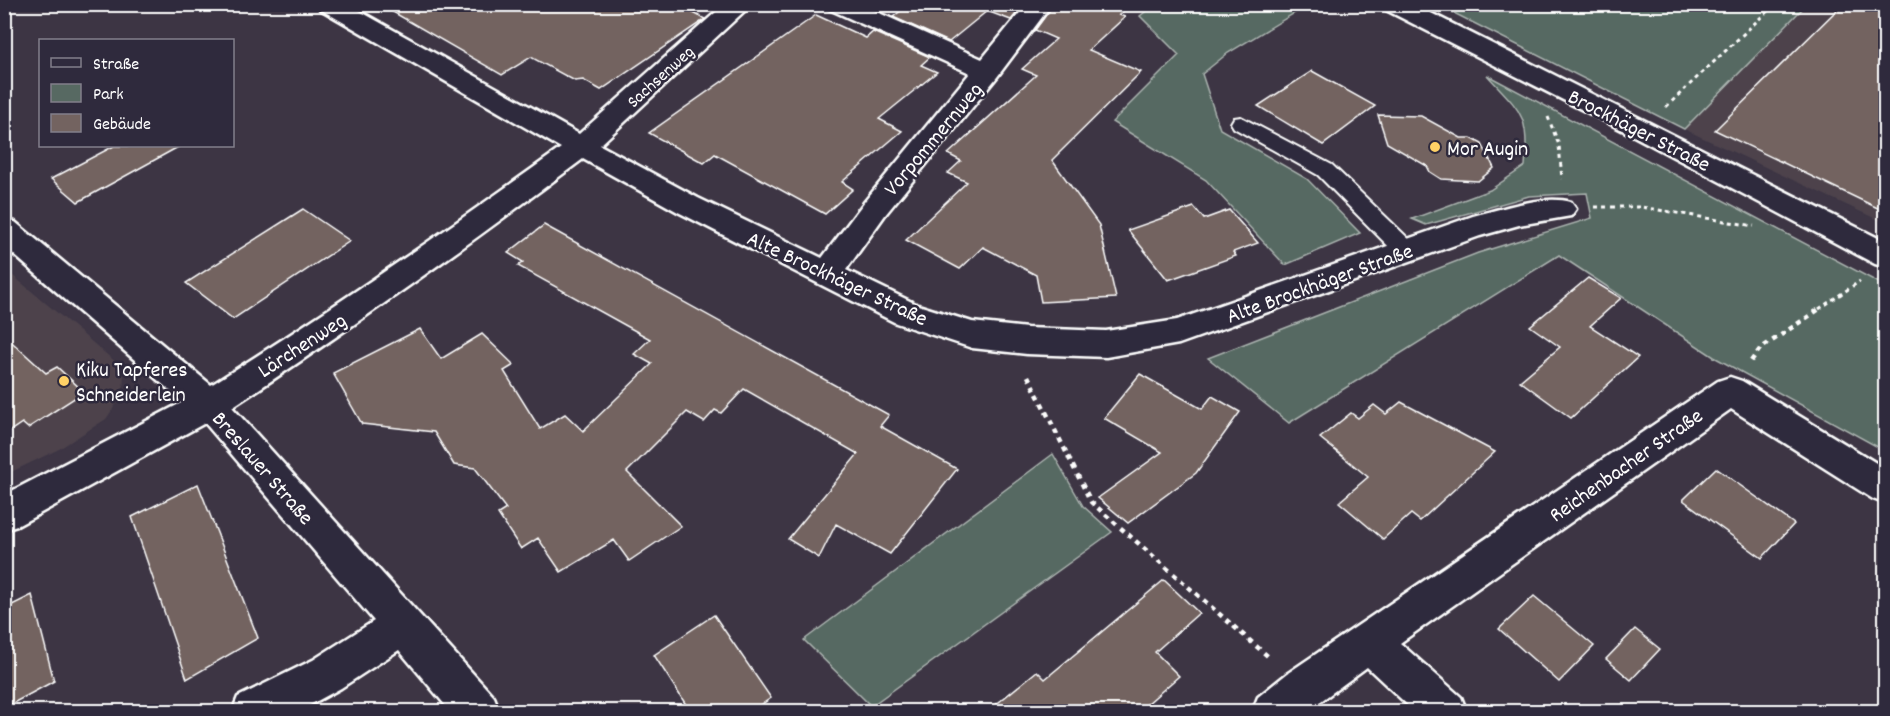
<svg xmlns="http://www.w3.org/2000/svg" width="1890" height="716" viewBox="0 0 1890 716" font-family="Dekko,sans-serif">
<style>
.built{fill:#4d434c}
.green{fill:#576962;stroke:#abb4b0;stroke-width:1.5}
.building{fill:#736360;stroke:#fff;stroke-width:1.5}
.lines{fill:none;stroke-linecap:round;stroke-linejoin:round}
.service-casing{stroke:#fff;stroke-width:4}
.minor-casing{stroke:#fff;stroke-width:5}
.tertiary-casing{stroke:#fff;stroke-width:5}
.path-far1{stroke:#fff;stroke-width:3;stroke-dasharray:4 4;stroke-linecap:butt}
.path{stroke:#fff;stroke-width:4.5;stroke-dasharray:5 5;stroke-linecap:butt}
.service{fill:#2f2a3d;fill-rule:evenodd}
.minor{fill:#2f2a3d;fill-rule:evenodd}
.tertiary{fill:#2f2a3d;fill-rule:evenodd}
.poi-dot{fill:#ffd166;stroke:#2f2a3d;stroke-width:2}
.labels{text-anchor:middle;stroke-width:5;stroke-linejoin:round;paint-order:stroke}
.far-street-label{font-size:18px;fill:#fff;stroke:#2f2a3d}
.street-label{font-size:22px;fill:#fff;stroke:#2f2a3d}
.poi-label{font-size:22px;fill:#fff;stroke:#2f2a3d;text-anchor:start}
</style>
<rect width="100%" height="100%" fill="#3d3544"/>
<filter id="ink" filterUnits="userSpaceOnUse"><feTurbulence type="fractalNoise" baseFrequency=".0167" numOctaves="2"/><feDisplacementMap in="SourceGraphic" scale="12" xChannelSelector="R" yChannelSelector="G"/><feConvolveMatrix kernelMatrix="1 2 1 2 8 2 1 2 1" color-interpolation-filters="sRGB"/></filter>
<g filter="url(#ink)">
<!-- built -->
<g class="built">
<polygon points="1806,5 1885,5 1885,223 1684,129"/>
<polygon points="5,269 124,369 123,394 106,419 59,449 5,475"/>
</g>
<!-- green -->
<g class="green">
<polygon points="1155,4 1308,5 1228,53 1202,74 1220,129 1307,179 1360,233 1285,265 1206,180 1112,122 1179,55 1140,16"/>
<polygon points="1447,5 1447,4 1806,5 1684,129 1442,7"/>
<path d="M1487 75 1885 286V451L1714 357 1559 255 1289 423 1208 358 1478 253 1592 218 1587 193 1529 196 1426 225 1412 219 1490 190 1525 166C1530 114 1520 111 1487 75Z"/>
<polygon points="1053,454 1083,506 1112,532 871,706 804,640"/>
</g>
<!-- building -->
<g class="building">
<polygon points="379,4 676,4 705,19 601,90 583,80 575,81 531,57 502,75"/>
<polygon points="909,4 1024,4 1011,20 987,11 949,42 893,17"/>
<polygon points="1054,4 1131,4 1119,15 1125,17 1089,50 1141,72 1052,160 1099,225 1116,298 1041,302 1036,275 983,247 960,269 906,240 967,182 948,173 961,161 948,154 1036,75 1022,69 1056,39 1035,30"/>
<polygon points="1843,4 1886,4 1886,212 1715,130"/>
<polygon points="816,15 866,38 873,32 930,57 921,65 937,72 879,119 902,131 842,182 853,189 825,214 715,154 704,163 649,133"/>
<polygon points="1312,71 1375,106 1323,145 1258,106"/>
<polygon points="1378,115 1421,116 1461,138 1471,138 1482,144 1494,168 1478,181 1441,179 1430,172 1427,166 1387,143"/>
<polygon points="114,146 180,146 78,202 51,179"/>
<polygon points="1194,207 1204,219 1229,210 1258,243 1233,252 1236,256 1168,280 1128,230"/>
<polygon points="303,209 350,241 233,319 186,283"/>
<polygon points="544,225 889,415 880,426 957,469 890,554 836,524 819,558 788,539 858,454 744,389 721,413 715,410 704,422 687,412 627,472 681,526 629,561 614,540 561,572 538,538 521,549 498,514 506,509 475,468 454,465 434,432 362,424 333,373 420,329 441,359 482,334 514,365 504,371 540,429 565,414 583,431 652,364 634,354 650,339 518,266 523,262 508,253"/>
<polygon points="1588,278 1621,298 1590,326 1638,357 1571,418 1520,381 1560,347 1530,326"/>
<polygon points="4,335 46,373 57,367 84,392 28,428 22,423 4,435"/>
<polygon points="1140,374 1202,409 1212,396 1240,412 1196,473 1128,523 1098,498 1162,452 1104,418"/>
<polygon points="1401,402 1495,452 1420,521 1411,514 1383,539 1339,502 1368,477 1320,438 1351,413 1358,418 1374,405 1386,414"/>
<polygon points="1716,468 1794,524 1762,558 1683,500"/>
<polygon points="198,484 258,638 187,679 132,517"/>
<polygon points="1164,580 1199,613 1155,652 1179,676 1139,711 988,711 1037,671 1045,679"/>
<polygon points="32,595 54,681 4,708 4,609"/>
<polygon points="1534,596 1594,646 1559,682 1499,629"/>
<polygon points="714,615 771,698 752,711 690,711 654,655"/>
<polygon points="1635,629 1660,649 1631,680 1606,659"/>
</g>
<g class="lines">
<!-- service casing -->
<g class="service-casing">
<polygon id="service" points="1241,117 1332,165 1415,245 1418,251 1415,257 1407,259 1399,257 1318,175 1234,128 1231,123 1234,118"/>
</g>
<!-- minor casing -->
<g class="minor-casing">
<g id="minor">
<path d="M317 4H347L579 134 725 4H752L600 145 698 198 822 258 865 201 970 73 829 9 826 4H859L982 59 1027 4H1052L997 77 885 215 846 270 918 305 972 322 1027 328 1106 331 1177 320 1473 216C1501 209 1544 194 1571 202L1576 209 1571 216 1519 225 1480 236 1179 344 1106 357 1027 354 972 348 896 323 678 212 583 159C468 245 352 328 232 407L494 697 500 712H451L399 650 341 688 297 712H232L238 697 313 660 374 621 205 423 17 526 4 530V495L183 402 4 246V219L15 222 211 385C331 310 447 230 561 148L320 9Z"/>
<polygon points="1730,377 1742,381 1886,469 1886,504 1873,499 1731,409 1400,643 1461,697 1467,712 1415,712 1367,667 1306,712 1252,712 1258,697 1288,673 1718,381"/>
</g>
</g>
<!-- tertiary casing -->
<g class="tertiary-casing">
<polygon id="tertiary" points="1381,4 1413,4 1886,242 1886,267 1875,264 1632,135 1384,9"/>
</g>
<!-- path-far1 -->
<g class="path-far1">
<polyline points="1666,107 1775,4"/>
<polyline points="1548,117 1559,145 1562,179"/>
<polyline points="1595,207 1641,207 1754,226"/>
<polyline points="1819,309 1860,281"/>
</g>
<!-- path -->
<g class="path">
<polyline points="1751,361 1760,349 1821,308"/>
<polyline points="1028,376 1091,502 1271,659"/>
</g>
<!-- service -->
<use href="#service" class="service"/>
<!-- minor -->
<use href="#minor" class="minor"/>
<!-- tertiary -->
<use href="#tertiary" class="tertiary"/>
</g>
</g>
<!-- markers -->
<g class="poi-dot">
<circle cx="1435" cy="147" r="6"/>
<circle cx="64" cy="381" r="6"/>
</g>
<g class="labels">
<!-- far-street labels -->
<g class="far-street-label">
<text transform="translate(660 76) rotate(-42)" y="6">Sachsenweg</text>
</g>
<!-- street labels -->
<g class="street-label">
<text transform="translate(1640 129) rotate(27)" y="8">Brockhäger Straße</text>
<text transform="translate(932 138) rotate(-50)" y="8">Vorpommernweg</text>
<text transform="translate(838 277) rotate(25)" y="8">Alte Brockhäger Straße</text>
<text transform="translate(1319 282) rotate(-20)" y="8">Alte Brockhäger Straße</text>
<text transform="translate(301 344) rotate(-33)" y="8">Lärchenweg</text>
<text transform="translate(1625 464) rotate(-35)" y="8">Reichenbacher Straße</text>
<text transform="translate(264 467) rotate(49)" y="8">Breslauer Straße</text>
</g>
<!-- poi labels -->
<g class="poi-label">
<text x="1447" y="155">Mor Augin</text>
<text x="76" y="376">Kiku Tapferes<tspan x="76" dy="25">Schneiderlein</tspan></text>
</g>
</g>
<!-- margin -->
<rect width="1890" height="716" fill="none" stroke="#2f2a3d" stroke-width="24"/>
<rect x="12" y="12" width="1866" height="692" fill="none" stroke="#fff" stroke-width="2" filter="url(#ink)"/>
<!-- legend -->
<rect x="39" y="39" width="195" height="108" fill="#2f2a3d" stroke="#827f8b" stroke-width="1.5"/>
<rect x="51" y="58" width="30" height="9" fill="#2f2a3d" stroke="#827f8b" stroke-width="1.5"/>
<text x="93" y="69" font-size="18" fill="#ffffff">Straße</text>
<rect x="51" y="84" width="30" height="18" fill="#576962" stroke="#827f8b" stroke-width="1.5"/>
<text x="93" y="99" font-size="18" fill="#ffffff">Park</text>
<rect x="51" y="114" width="30" height="18" fill="#736360" stroke="#827f8b" stroke-width="1.5"/>
<text x="93" y="129" font-size="18" fill="#ffffff">Gebäude</text>
</svg>
